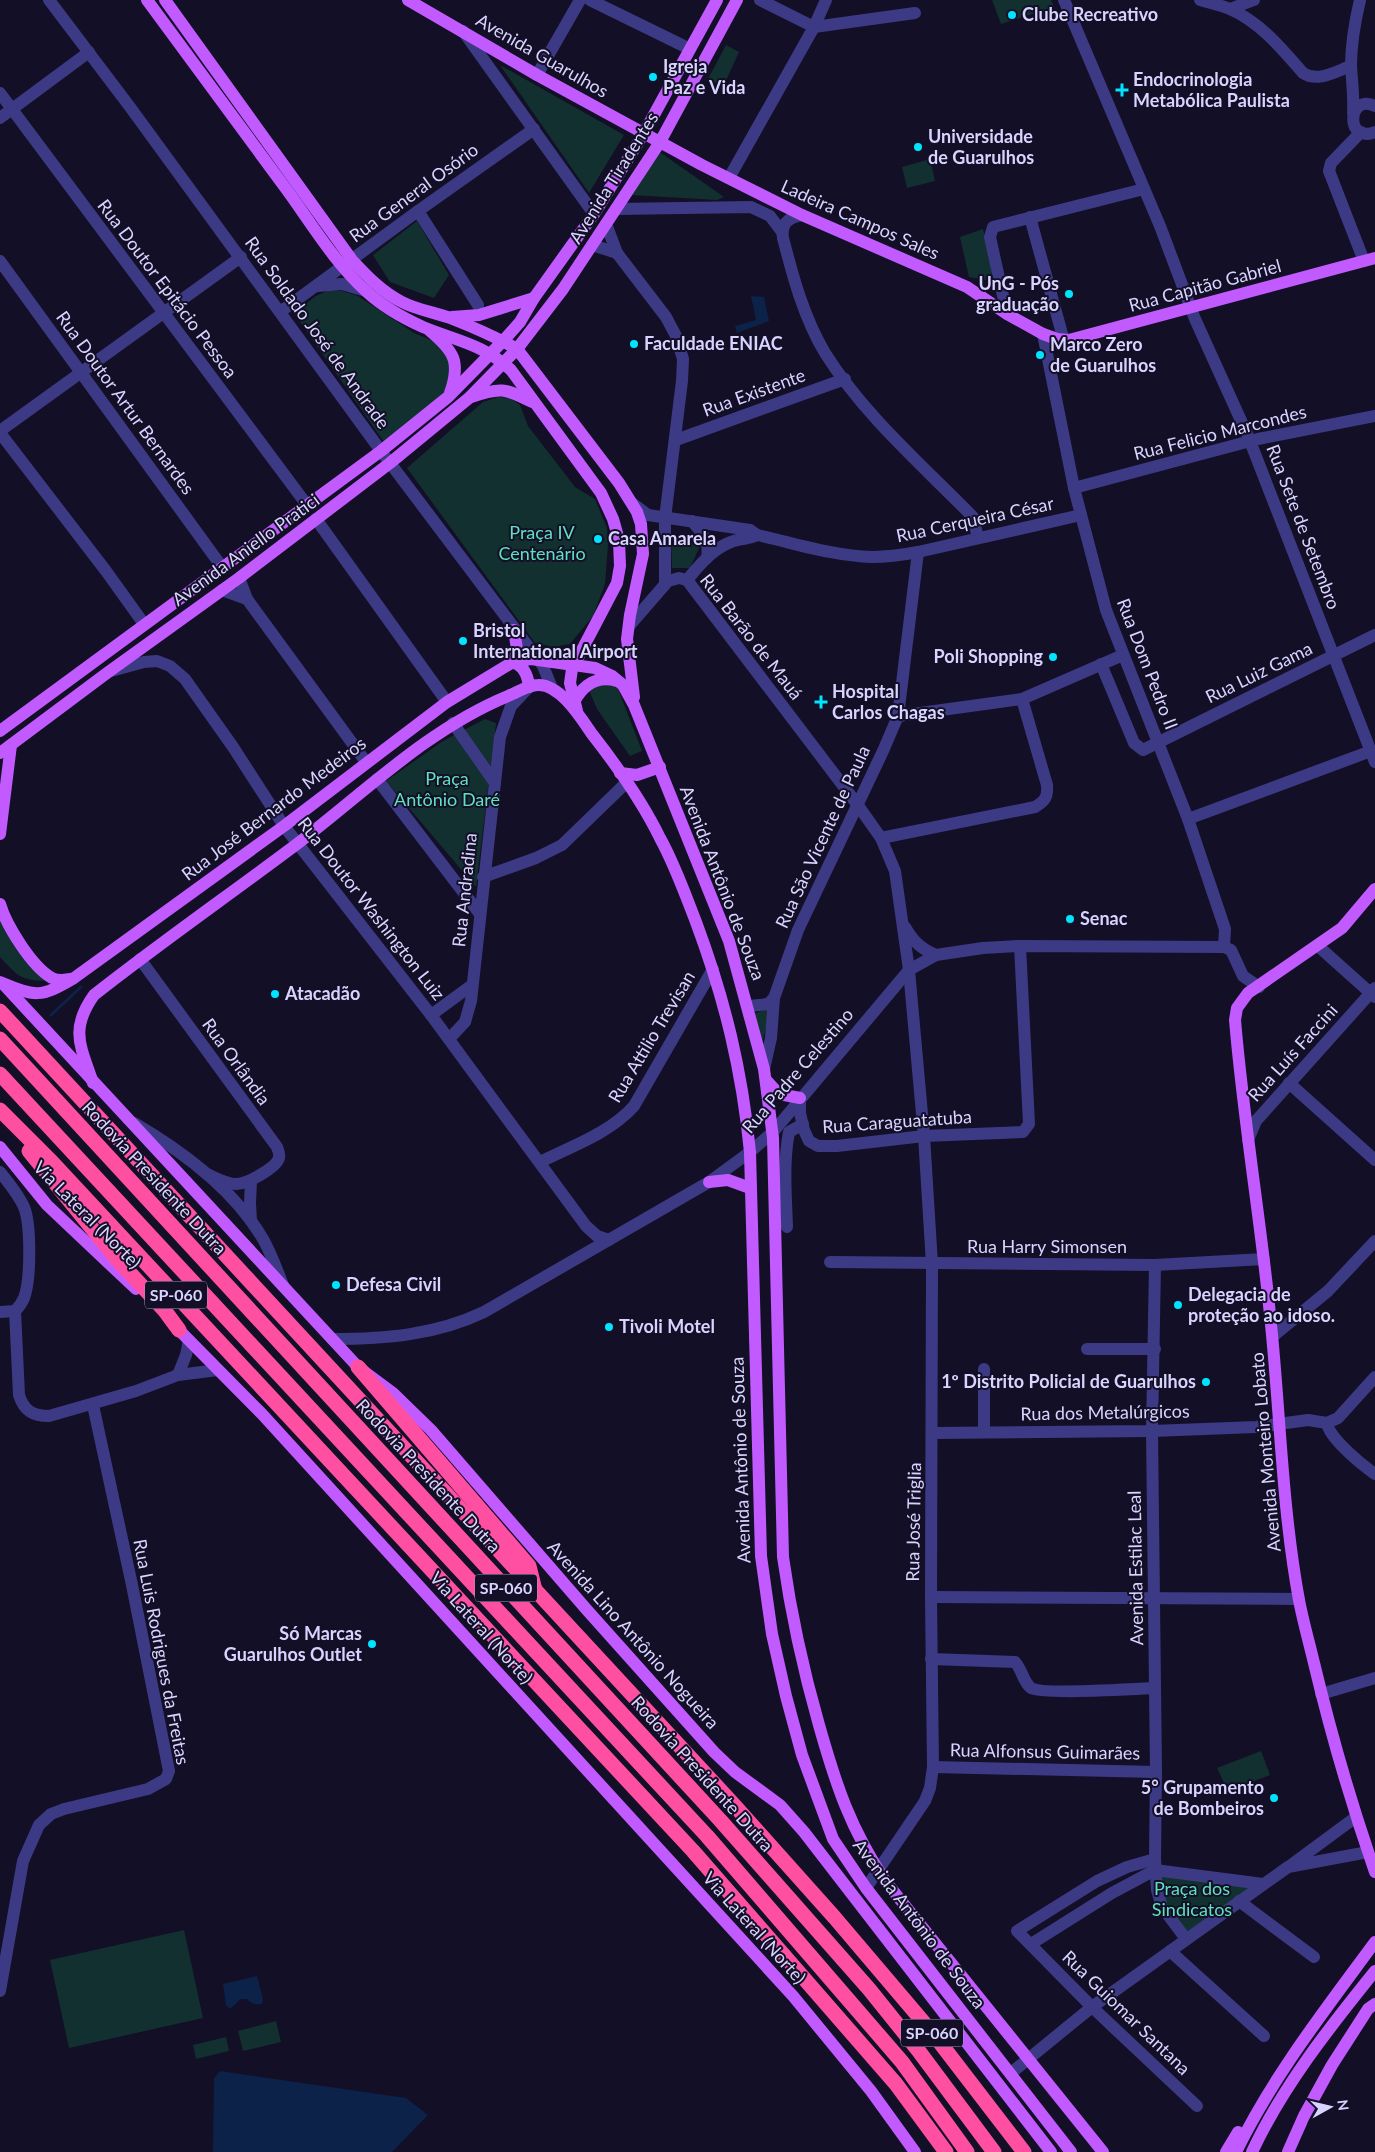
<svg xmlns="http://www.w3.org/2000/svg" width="1375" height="2152" viewBox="0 0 1375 2152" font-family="Lato,sans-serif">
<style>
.green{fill:#12302f}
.water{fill:#0c2248}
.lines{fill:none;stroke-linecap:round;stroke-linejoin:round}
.stream{stroke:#0c2248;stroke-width:3}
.minor{stroke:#3d3a85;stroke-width:12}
.major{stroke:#c25bff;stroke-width:12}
.highway{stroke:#ff4fa3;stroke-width:15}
.poi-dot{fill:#00e5ff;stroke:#130f26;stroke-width:2}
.labels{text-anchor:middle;stroke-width:4;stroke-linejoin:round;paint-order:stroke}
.shield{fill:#130f26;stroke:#9e99be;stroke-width:1}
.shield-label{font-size:16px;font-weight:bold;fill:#d9d4ff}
.poi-label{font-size:18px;font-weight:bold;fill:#d9d4ff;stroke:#130f26;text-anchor:start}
.street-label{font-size:18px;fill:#d9d4ff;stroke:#130f26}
.park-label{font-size:18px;fill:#5fe0c0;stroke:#130f26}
</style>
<rect width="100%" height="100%" fill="#130f26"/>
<!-- green -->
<g class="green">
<polygon points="992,0 1051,0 1054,7 1001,24"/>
<polygon points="726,45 739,52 723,87 708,79"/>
<polygon points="500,65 624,135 589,193"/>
<polygon points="661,153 724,197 717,200 631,195 651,155"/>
<polygon points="930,159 935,181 907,188 902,167"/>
<polygon points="417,221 449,275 434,298 390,282 373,255"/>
<polygon points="983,229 992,272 990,281 969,277 960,237"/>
<polygon points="327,291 342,291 358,296 414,333 438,343 445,351 451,367 449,381 444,393 384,442 294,313 316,296"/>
<polygon points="498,397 510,398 520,405 528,426 575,487 595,499 607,528 608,545 605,584 593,616 570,644 554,647 535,643 407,468 483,402"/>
<polygon points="671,534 703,539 690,568 672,568"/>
<polygon points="607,682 618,689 642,751 630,756 597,709 589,690"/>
<polygon points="485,719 496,723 476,887 386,781 443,741"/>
<path d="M0 918 37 973 45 981C19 980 17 975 0 957Z"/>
<polygon points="772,1007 763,1039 762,1041 753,1014"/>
<polygon points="1261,1751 1270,1775 1228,1791 1217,1768"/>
<polygon points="1161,1871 1253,1886 1186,1934 1163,1897"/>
<polygon points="184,1930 203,2018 69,2048 50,1960"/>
<polygon points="276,2021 281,2042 243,2051 238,2031"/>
<polygon points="226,2037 229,2051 196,2059 193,2045"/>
</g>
<!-- water -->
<g class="water">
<polygon points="751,296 764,297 769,321 737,333 735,326 756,320"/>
<path d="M257 1976 263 1999 262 2004C256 2005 251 2004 247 1999H241L230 2009 226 2005 223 1984Z"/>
<polygon points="220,2071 406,2098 428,2115 392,2152 213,2152 214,2078"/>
</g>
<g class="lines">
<!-- stream -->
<polyline class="stream" points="51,1015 81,987"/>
<!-- minor -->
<g class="minor">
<polyline points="49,0 130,107 381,451 543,666 552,688"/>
<polyline points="590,0 690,49"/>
<polyline points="760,0 814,27"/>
<polyline points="1064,0 1160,226 1195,319 1248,436 1375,762"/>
<path d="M1200 0C1210 3 1220 5 1230 9 1260 22 1282 49 1303 73 1318 83 1336 71 1351 66"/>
<polyline points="1230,9 1254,0"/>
<polyline points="814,27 915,13"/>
<polyline points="463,31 594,214"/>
<polyline points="537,75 580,0"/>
<polyline points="0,93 307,505"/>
<path d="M1375 106C1347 93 1345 144 1375 132"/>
<path d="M1353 113C1354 97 1352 82 1351 66 1351 44 1355 21 1360 0"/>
<polyline points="0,118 89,52"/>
<polyline points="1361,132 1331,163 1329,171 1364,261"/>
<polyline points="729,178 814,27 826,0"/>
<polyline points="616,209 751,207 770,216 782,232"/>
<polyline points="418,211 478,305"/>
<path d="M802 215C787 218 781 224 783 238 793 277 804 318 825 353 864 415 922 465 973 517L978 538"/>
<polyline points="1030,217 1064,341"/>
<polyline points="606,224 617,253 666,317 676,336 683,359 682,381 665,518 665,583"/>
<polyline points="592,245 617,253"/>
<polyline points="0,261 222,567"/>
<polyline points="318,286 342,284 366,291"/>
<polyline points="280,312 418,211 534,129"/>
<polyline points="1007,314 990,237 993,227 1144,189"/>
<polyline points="1043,334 1074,488 1106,610 1188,819 1225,929 1224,947"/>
<polyline points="0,431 241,257"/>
<polyline points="0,433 106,571 144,624"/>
<polyline points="676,440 845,379"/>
<polyline points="1074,488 1258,439 1375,416"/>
<path d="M632 503 648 515 750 530 757 535C794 543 833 556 872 557 887 557 902 555 918 552L1081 515"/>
<polyline points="316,519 447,702"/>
<path d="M692 521C702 533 710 541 707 558"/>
<polyline points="239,578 247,599 366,762"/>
<path d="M687 580C699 566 712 549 731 542 740 538 748 540 757 535"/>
<polyline points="222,590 247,599"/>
<polyline points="629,626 668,581 679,578 687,580 857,804 881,838 895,871 909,970 924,1136 932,1264 931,1597 933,1767 930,1788 925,1801 866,1888"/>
<polyline points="1101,664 1134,743 1143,750 1375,635"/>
<polyline points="111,671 144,662 157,661 170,666 185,679 233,747 284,826 431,1015 586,1226 597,1236 609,1240"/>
<polyline points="898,716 1022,699 1123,655"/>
<polyline points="453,723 495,783"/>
<polyline points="377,779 480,914"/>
<polyline points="1188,819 1371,751"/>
<path d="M881 838 1035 807C1045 801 1048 797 1047 785L1022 699"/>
<polyline points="483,877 536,858 562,845 627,782"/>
<path d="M905 927C913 941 921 949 936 955"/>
<polyline points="1318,946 1375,997"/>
<path d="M140 959 277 1147C278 1150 280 1154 279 1158 276 1168 247 1184 236 1184 226 1184 216 1178 207 1174"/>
<polyline points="749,1006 768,1004 774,998"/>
<polyline points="431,1015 472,985"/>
<polyline points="449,1039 465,1022 471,1001 500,737 511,706 529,687"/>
<polyline points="764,1069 771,1038 774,998 798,930 883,751 898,716 918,552"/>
<polyline points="1289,1083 1375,1160"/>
<polyline points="800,1098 800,1113 804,1130 809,1141 818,1146 837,1146 924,1136 1023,1132 1029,1124 1020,946"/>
<path d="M134 1123C182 1151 235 1191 263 1239 271 1253 277 1270 283 1285"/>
<polyline points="1248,1140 1256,1121 1375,988"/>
<path d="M540 1162C572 1146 610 1133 634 1106L713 969"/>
<path d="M0 1172C9 1183 18 1194 24 1207 31 1224 31 1280 24 1298 22 1303 19 1307 15 1311L19 1395C24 1411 33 1416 49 1416L136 1391 178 1375 218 1370"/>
<polyline points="251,1181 250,1203 251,1221"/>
<path d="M787 1227C786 1195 783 1163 789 1132L803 1124"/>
<polyline points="830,1262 1155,1265 1264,1259"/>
<polyline points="1155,1265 1152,1431 1156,1772 1155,1859 1157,1890 1162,1907 1186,1939"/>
<polyline points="0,1312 15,1311"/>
<polyline points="1273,1336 1328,1291 1375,1241"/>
<path d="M332 1339C385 1339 436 1335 484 1312L709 1182 750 1152 773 1132 909 970 936 955 983 948 1020 946 1224 947 1231 950 1243 976 1259 987"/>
<polyline points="1087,1349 1155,1349"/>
<polyline points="984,1369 984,1432"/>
<polyline points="178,1375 186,1355 189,1340"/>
<path d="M1327 1423C1329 1438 1362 1465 1375 1474"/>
<polyline points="1327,1423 1338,1418 1375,1377"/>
<polyline points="933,1433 1152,1431 1256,1427 1308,1420 1327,1423"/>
<polyline points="931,1597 1299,1599"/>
<path d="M931 1659 1015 1662C1022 1669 1023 1682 1031 1688 1042 1695 1136 1689 1155 1688"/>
<polyline points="1321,1694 1375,1678"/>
<polyline points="933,1767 1156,1772"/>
<polyline points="1155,1859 1127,1867 1097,1881 1017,1931 1092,2007 1197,2106"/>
<polyline points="1291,1865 1356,1817"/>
<polyline points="1155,1870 1263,1884"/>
<polyline points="1239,1901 1314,1957"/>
<polyline points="1031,1944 1112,1893 1155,1870"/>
<polyline points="1170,1951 1264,2036"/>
<polyline points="0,1991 23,1861 39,1825 51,1814 64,1809 148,1789 166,1779 169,1771 132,1585 93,1405"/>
<polyline points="1011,2073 1092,2007 1288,1867 1368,1852"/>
</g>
<!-- major -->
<g class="major">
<path d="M147 0C193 62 239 124 284 186 310 221 333 261 366 291 382 306 403 318 423 327 457 341 483 344 511 370L601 493 613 519 619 540 620 566 617 583 572 669 570 683 577 711"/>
<path d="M165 0 352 260C367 276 382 292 402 302 417 310 434 312 450 318 473 327 496 337 517 349L619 483 637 512 641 524 643 554 630 615 627 639 634 697"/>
<polyline points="408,0 537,75 702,165 802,215 967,287 1007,314 1043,334 1057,339 1069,340 1375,258"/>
<polyline points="452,317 479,315 534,298"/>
<path d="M430 331C454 351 461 362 450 393"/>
<path d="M471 397C500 387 505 388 532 402"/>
<path d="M514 630 517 649 513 662C524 666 528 675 529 687"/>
<path d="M574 702C583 685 597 675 617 681"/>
<polyline points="0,731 381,451 448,397 503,341 520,322 534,298 594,214 644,133 717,0"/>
<polyline points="0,753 107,673 239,578 390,463 469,398 517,349 563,289 660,142 737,0"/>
<polyline points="620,773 637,775 660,767"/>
<polyline points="0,834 11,745"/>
<path d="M1375 889 1342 928 1248 993 1237 1008 1235 1020C1243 1116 1259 1210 1269 1305 1280 1403 1281 1502 1299 1600 1303 1621 1309 1642 1314 1663 1331 1734 1351 1803 1375 1872"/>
<path d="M0 904C6 925 32 967 52 978 58 981 65 980 71 979"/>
<path d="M0 982C36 997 40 998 74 978L284 826 447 702 513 662 531 659 595 668 612 676 623 685 634 705 729 941 764 1069 773 1138 783 1557C791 1614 803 1669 819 1725 836 1785 850 1828 886 1882L1103 2152"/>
<polyline points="5,986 358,1367 393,1393 431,1430 587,1610 714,1752 735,1772 780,1805 804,1832 1051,2152"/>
<polyline points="767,1081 779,1094 800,1098"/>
<path d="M93 1083C81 1047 69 1030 94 995 160 943 229 895 297 844 365 792 428 729 508 696 518 692 528 685 538 685 560 684 581 718 592 734 617 766 642 801 660 838 675 865 685 894 696 922 725 1000 742 1070 750 1152L761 1556 772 1634 786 1696 802 1755 833 1839 866 1888 1071 2152"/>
<polyline points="0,1147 47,1205 136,1289"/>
<polyline points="709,1182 728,1180 750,1188"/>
<polyline points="173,1324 262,1414 793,1996 871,2091 915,2152"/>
<polyline points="1226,2152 1238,2132"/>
<path d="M1236 2152C1273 2076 1325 2010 1375 1942"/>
<path d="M1252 2152C1283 2086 1329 2028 1375 1971"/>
<polyline points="1288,2152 1304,2116 1332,2065 1368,2009 1375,2004"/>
</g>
<!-- highway -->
<g class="highway">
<polyline points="0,1011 735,1806 835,1918 931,2031 1024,2152"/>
<polyline points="0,1039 720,1820 869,1989 918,2050 994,2152"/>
<polyline points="0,1074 707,1836 902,2062 967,2152"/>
<polyline points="0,1110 52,1162 693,1851 896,2084 946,2152"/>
<polyline points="29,1151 117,1259 165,1311 179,1330"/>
<polyline points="358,1367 529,1566 535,1590"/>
</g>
</g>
<!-- markers -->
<g class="poi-dot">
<circle cx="1012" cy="15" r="5"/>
<circle cx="653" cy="77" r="5"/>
<path d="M1119.5 82.5h5v5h5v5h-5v5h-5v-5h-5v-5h5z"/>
<circle cx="918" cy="147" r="5"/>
<circle cx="1069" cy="294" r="5"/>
<circle cx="634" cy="344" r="5"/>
<circle cx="1040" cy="355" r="5"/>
<circle cx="598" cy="539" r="5"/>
<circle cx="463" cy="641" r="5"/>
<circle cx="1053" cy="657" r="5"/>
<path d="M818.5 694.5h5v5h5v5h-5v5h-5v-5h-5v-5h5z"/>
<circle cx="1070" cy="919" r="5"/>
<circle cx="275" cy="994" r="5"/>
<circle cx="336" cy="1285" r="5"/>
<circle cx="1178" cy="1305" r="5"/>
<circle cx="609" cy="1327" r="5"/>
<circle cx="1206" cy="1382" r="5"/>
<circle cx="372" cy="1644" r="5"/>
<circle cx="1274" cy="1798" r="5"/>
</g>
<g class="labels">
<!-- shield labels -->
<g class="shield">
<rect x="145" y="1281.5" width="62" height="27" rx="4"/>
<rect x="475" y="1574.5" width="62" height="27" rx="4"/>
<rect x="901" y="2019.5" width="62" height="27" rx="4"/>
</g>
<g class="shield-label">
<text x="176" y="1301">SP-060</text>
<text x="506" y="1594">SP-060</text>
<text x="932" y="2039">SP-060</text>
</g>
<!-- poi labels -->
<g class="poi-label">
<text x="1022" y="21">Clube Recreativo</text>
<text x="663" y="73">Igreja<tspan x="663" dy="21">Paz e Vida</tspan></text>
<text x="1133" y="86">Endocrinologia<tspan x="1133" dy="21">Metabólica Paulista</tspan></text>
<text x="928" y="143">Universidade<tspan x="928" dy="21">de Guarulhos</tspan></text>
<text x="1059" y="290" text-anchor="end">UnG - Pós<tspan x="1059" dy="21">graduação</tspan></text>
<text x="644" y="350">Faculdade ENIAC</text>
<text x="1050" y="351">Marco Zero<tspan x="1050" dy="21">de Guarulhos</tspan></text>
<text x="608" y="545">Casa Amarela</text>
<text x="473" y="637">Bristol<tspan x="473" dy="21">International Airport</tspan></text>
<text x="1043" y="663" text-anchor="end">Poli Shopping</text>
<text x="832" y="698">Hospital<tspan x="832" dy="21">Carlos Chagas</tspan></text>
<text x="1080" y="925">Senac</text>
<text x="285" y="1000">Atacadão</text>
<text x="346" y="1291">Defesa Civil</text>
<text x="1188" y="1301">Delegacia de<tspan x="1188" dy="21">proteção ao idoso.</tspan></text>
<text x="619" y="1333">Tivoli Motel</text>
<text x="1196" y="1388" text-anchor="end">1º Distrito Policial de Guarulhos</text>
<text x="362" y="1640" text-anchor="end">Só Marcas<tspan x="362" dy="21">Guarulhos Outlet</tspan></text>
<text x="1264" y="1794" text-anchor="end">5° Grupamento<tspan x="1264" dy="21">de Bombeiros</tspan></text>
</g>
<!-- street labels -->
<g class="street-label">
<text transform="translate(542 56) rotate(30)" y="6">Avenida Guarulhos</text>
<text transform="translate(614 178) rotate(-58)" y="6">Avenida Tiradentes</text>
<text transform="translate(414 193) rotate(-36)" y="6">Rua General Osório</text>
<text transform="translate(860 220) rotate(24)" y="6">Ladeira Campos Sales</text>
<text transform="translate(1205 286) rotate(-15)" y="6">Rua Capitão Gabriel</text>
<text transform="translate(167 289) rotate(53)" y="6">Rua Doutor Epitácio Pessoa</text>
<text transform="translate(317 333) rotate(54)" y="6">Rua Soldado José de Andrade</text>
<text transform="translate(754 393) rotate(-20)" y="6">Rua Existente</text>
<text transform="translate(125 403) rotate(54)" y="6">Rua Doutor Artur Bernardes</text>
<text transform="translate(1220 433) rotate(-14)" y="6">Rua Felicio Marcondes</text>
<text transform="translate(975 520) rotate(-12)" y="6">Rua Cerqueira César</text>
<text transform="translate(1303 527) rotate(69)" y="6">Rua Sete de Setembro</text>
<text transform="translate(246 550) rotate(-36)" y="6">Avenida Aniello Pratici</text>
<text transform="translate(751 637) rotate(52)" y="6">Rua Barão de Mauá</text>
<text transform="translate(1147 664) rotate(69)" y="6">Rua Dom Pedro II</text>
<text transform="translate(1259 673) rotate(-26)" y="6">Rua Luiz Gama</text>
<text transform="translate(274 809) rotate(-37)" y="6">Rua José Bernardo Medeiros</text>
<text transform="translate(823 837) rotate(-65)" y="6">Rua São Vicente de Paula</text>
<text transform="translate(722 883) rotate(69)" y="6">Avenida Antônio de Souza</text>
<text transform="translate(465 890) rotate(-84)" y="6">Rua Andradina</text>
<text transform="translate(371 909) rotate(52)" y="6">Rua Doutor Washington Luiz</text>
<text transform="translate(652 1037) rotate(-59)" y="6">Rua Attilio Trevisan</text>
<text transform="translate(1293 1053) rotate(-48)" y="6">Rua Luís Faccini</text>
<text transform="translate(236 1062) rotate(54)" y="6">Rua Orlândia</text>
<text transform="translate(798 1071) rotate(-49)" y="6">Rua Padre Celestino</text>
<text transform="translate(897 1122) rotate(-4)" y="6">Rua Caraguatatuba</text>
<text transform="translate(154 1178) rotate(47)" y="6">Rodovia Presidente Dutra</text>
<text transform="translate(87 1215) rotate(45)" y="6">Via Lateral (Norte)</text>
<text x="1047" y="1253">Rua Harry Simonsen</text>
<text transform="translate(1105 1413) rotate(-1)" y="6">Rua dos Metalúrgicos</text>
<text transform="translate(1266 1452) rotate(-95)" y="6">Avenida Monteiro Lobato</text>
<text transform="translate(741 1460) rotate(-92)" y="6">Avenida Antônio de Souza</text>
<text transform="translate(428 1476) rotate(47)" y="6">Rodovia Presidente Dutra</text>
<text transform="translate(914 1522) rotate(-89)" y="6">Rua José Triglia</text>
<text transform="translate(1136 1568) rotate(-91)" y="6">Avenida Estilac Leal</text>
<text transform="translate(481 1628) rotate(48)" y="6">Via Lateral (Norte)</text>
<text transform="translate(633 1635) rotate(48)" y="6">Avenida Lino Antônio Nogueira</text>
<text transform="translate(161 1652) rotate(79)" y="6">Rua Luis Rodrigues da Freitas</text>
<text transform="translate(1045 1752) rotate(1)" y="6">Rua Alfonsus Guimarães</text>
<text transform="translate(702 1774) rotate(48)" y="6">Rodovia Presidente Dutra</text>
<text transform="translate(919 1924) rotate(53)" y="6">Avenida Antônio de Souza</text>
<text transform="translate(754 1928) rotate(48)" y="6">Via Lateral (Norte)</text>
<text transform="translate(1126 2013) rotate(44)" y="6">Rua Guiomar Santana</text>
</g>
<!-- park labels -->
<g class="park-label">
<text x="542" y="539">Praça IV<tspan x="542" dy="21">Centenário</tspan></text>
<text x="447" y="785">Praça<tspan x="447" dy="21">Antônio Daré</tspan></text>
<text x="1192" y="1895">Praça dos<tspan x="1192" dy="21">Sindicatos</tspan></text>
</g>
</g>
<!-- north arrow -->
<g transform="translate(1330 2107) rotate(82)" stroke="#130f26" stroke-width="4" paint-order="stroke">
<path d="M0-4L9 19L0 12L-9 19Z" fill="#d9d4ff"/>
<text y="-8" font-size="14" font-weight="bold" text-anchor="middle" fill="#d9d4ff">N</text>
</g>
</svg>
